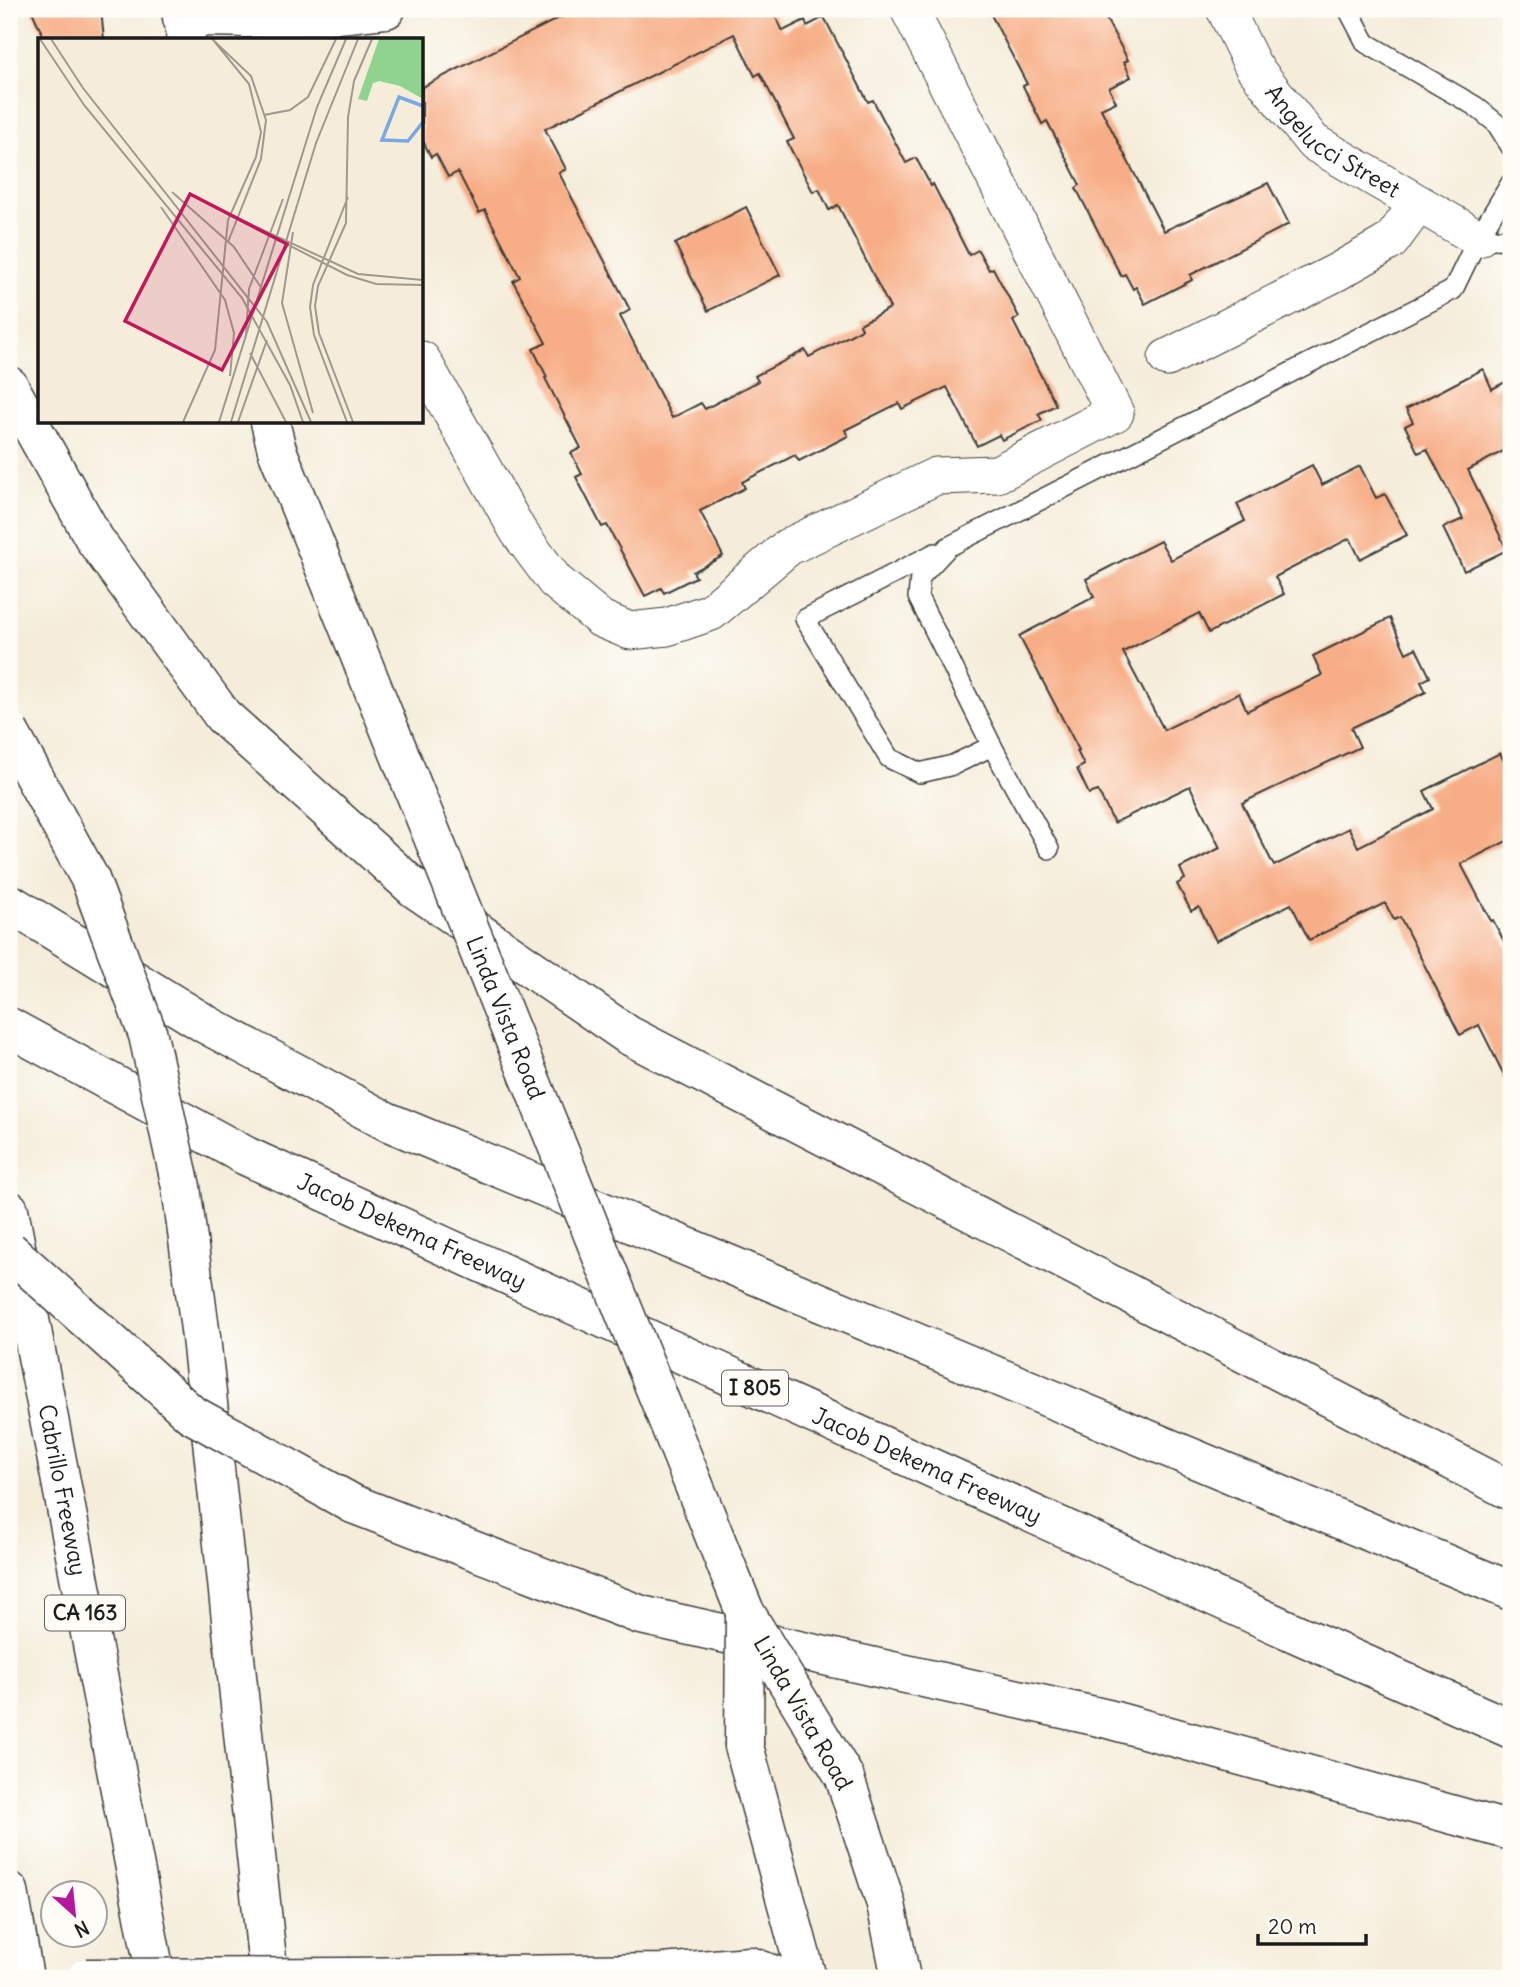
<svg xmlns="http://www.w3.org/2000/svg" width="1520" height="1987" viewBox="0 0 1520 1987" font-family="Delius,sans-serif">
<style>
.building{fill:#f7ad85;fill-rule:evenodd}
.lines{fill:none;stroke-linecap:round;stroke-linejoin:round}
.service-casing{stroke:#3d3b38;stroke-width:22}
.minor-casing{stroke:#3d3b38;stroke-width:39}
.tertiary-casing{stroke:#3d3b38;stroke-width:41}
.primary-casing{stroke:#3d3b38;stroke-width:41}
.motorway-casing{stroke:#3d3b38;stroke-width:41}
.service{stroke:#fff;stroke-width:19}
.minor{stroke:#fff;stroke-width:37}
.tertiary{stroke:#fff;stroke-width:38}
.primary{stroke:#fff;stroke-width:38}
.motorway{stroke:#fff;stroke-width:38}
.primary-bridge-casing{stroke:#3d3b38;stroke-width:41;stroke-linecap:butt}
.motorway-bridge-casing{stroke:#3d3b38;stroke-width:41;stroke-linecap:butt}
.primary-bridge{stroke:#fff;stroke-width:38}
.motorway-bridge{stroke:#fff;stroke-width:38}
.labels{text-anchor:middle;stroke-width:5;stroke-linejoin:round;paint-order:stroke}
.shield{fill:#fdfcf7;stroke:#605f5e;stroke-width:2}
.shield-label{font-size:21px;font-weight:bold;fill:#1c1c1c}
.street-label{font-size:23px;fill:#1c1c1c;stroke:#fdfcf7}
.inset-river{fill:none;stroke:#78a9e3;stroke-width:3.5}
.inset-road{fill:none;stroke:#9e998e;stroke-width:2}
.view{fill:#c2185b;fill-opacity:0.15;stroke:#c2185b;stroke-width:3.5}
.inset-edge{fill:none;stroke:#1c1c1c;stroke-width:3.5}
</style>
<rect width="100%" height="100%" fill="#fdfcf7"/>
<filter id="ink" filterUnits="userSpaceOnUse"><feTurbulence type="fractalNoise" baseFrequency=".0143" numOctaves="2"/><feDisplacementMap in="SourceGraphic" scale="14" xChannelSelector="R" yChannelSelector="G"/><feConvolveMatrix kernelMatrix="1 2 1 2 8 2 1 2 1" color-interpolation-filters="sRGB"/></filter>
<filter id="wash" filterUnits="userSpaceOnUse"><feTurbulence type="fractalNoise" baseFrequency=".00686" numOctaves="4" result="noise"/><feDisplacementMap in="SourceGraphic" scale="28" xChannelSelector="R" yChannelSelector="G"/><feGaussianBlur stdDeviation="1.57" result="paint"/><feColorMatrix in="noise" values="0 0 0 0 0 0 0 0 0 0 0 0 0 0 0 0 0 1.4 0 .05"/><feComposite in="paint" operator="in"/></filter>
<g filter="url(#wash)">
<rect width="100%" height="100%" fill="#f5edda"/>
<g id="blocks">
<!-- building -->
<g class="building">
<polygon points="31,9 101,9 104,40 45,40"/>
<path d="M577 9H784L774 14 783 31 805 20 807 26 824 17 868 102 873 100 906 163 916 158 931 186 933 184 969 255 978 250 989 270 993 268 1019 317 1013 321 1056 405 1038 414 1042 420 1002 440 999 435 977 446 947 387 902 409 899 403 845 430 848 436 799 461 795 455 742 482 745 488 700 511 723 556 693 572 696 577 664 593 661 588 645 596 607 525 602 527 576 477 582 474 571 453 581 448 545 378 547 377 533 349 546 343 513 281 520 277 485 210 479 213 458 172 448 177 436 154 431 157 422 139V87ZM734 34 755 76 760 73 794 139 787 142 813 192 819 189 829 210 838 205 890 308 860 324 862 329 809 357 805 350 755 376 758 381 705 409 701 403 672 418 620 316 630 310 559 173 566 169 545 129Z"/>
<polygon points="988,9 1101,9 1128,60 1124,62 1131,77 1109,88 1116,102 1101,109 1164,231 1268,183 1289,224 1190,275 1192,280 1145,304 1136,287 1133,289 1125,274 1121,276 1076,188 1080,185 1047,121 1042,124 1023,86 1027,84"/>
<polygon points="746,207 780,275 708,311 675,244"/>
<polygon points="1483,369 1492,389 1511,379 1511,447 1468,470 1507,550 1464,571 1443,528 1463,519 1427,449 1418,453 1405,426 1413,422 1406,409"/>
<polygon points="1312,465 1322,485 1360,466 1376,498 1385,494 1407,535 1360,559 1350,538 1275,577 1284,594 1209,633 1199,613 1123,652 1164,730 1239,693 1247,711 1322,675 1313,656 1390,618 1406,653 1416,648 1430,677 1421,682 1426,692 1351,728 1360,747 1242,803 1274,866 1349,828 1358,847 1433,809 1424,791 1500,753 1511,776 1511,839 1461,864 1491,921 1493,920 1511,955 1511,1089 1479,1025 1460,1035 1400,917 1394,920 1385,903 1309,940 1291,904 1216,941 1199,907 1191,911 1177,884 1185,879 1180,868 1220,848 1190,786 1114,823 1098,791 1089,794 1077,769 1084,765 1077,751 1079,750 1019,636 1094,597 1086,579 1160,541 1171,560 1245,521 1237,504"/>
</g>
</g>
</g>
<g filter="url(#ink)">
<use href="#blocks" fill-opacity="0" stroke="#3d3b38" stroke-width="2"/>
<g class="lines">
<!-- service casing -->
<g class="service-casing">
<g id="service">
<polyline points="1348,9 1366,43 1475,106 1496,123 1511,147"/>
<polyline points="1478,238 1511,240"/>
<polyline points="935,553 805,619 889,758 920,773 953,765 992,746"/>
<polyline points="1049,849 992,746 918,597 920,577 948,547 1453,290 1478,238 1511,183"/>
</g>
</g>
<!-- minor casing -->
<g class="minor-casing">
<g id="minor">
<path id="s1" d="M1225 9 1253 66 1313 142 1478 238"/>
<polyline points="1167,358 1337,272 1379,248 1391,241 1418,204"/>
<polyline points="422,360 518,531 555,581 601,619 630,631 667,627 711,612 788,547 936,476 997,474 1115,413 909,9"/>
</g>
</g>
<!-- tertiary casing -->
<g class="tertiary-casing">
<path id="tertiary" d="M182 18C216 16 249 19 282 18 317 17 351 13 386 9"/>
</g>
<!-- primary casing -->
<g class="primary-casing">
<g id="primary">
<polyline points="182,9 186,40"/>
<polyline points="270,422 277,450"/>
<polyline points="744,1746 807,1978"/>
<polyline points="844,1776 886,1904 901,1978"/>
<polyline points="350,1977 662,1973 750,1966 782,1978"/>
</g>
</g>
<!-- motorway casing -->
<g class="motorway-casing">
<g id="motorway">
<polyline points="9,386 95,540 223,716 414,888 628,1035 1511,1491"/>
<polyline points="9,903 207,1025 386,1121 1511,1591"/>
<path id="s2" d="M9 1027 246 1156 1297 1634 1511 1729"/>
<path id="s3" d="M9 1210 156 1978"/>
<polyline points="201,1337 269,1978"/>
<polyline points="353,1504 641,1615 1108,1719 1511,1831"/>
<polyline points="9,1891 24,1978"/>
</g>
</g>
<!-- service -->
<use href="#service" class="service"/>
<!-- minor -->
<use href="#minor" class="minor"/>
<!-- tertiary -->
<use href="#tertiary" class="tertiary"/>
<!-- primary -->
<use href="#primary" class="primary"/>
<!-- motorway -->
<use href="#motorway" class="motorway"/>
<!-- primary-bridge casing -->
<g class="primary-bridge-casing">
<g id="primary-bridge">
<path id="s4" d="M277 450 745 1612 844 1776"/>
<polyline points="744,1746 745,1612"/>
<polyline points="86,1978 350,1977"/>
</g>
</g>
<!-- motorway-bridge casing -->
<g class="motorway-bridge-casing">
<g id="motorway-bridge">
<polyline points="9,731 90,879 148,1035 181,1187 201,1337"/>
<polyline points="9,1250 191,1414 353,1504"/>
</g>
</g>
<!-- primary-bridge -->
<use href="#primary-bridge" class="primary-bridge"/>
<!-- motorway-bridge -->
<use href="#motorway-bridge" class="motorway-bridge"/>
</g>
</g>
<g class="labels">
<!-- shield labels -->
<g class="shield">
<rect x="722" y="1370.5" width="66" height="35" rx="5"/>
<rect x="45" y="1595.5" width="80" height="35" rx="5"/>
</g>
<g class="shield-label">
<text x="755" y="1395">I 805</text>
<text x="85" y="1620">CA 163</text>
</g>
<!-- street labels -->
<g class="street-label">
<text dy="8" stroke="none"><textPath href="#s1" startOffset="175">Angelucci Street</textPath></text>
<text dy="8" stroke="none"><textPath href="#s4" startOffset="612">Linda Vista Road</textPath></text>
<text dy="8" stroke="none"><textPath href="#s2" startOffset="452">Jacob Dekema Freeway</textPath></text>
<text dy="8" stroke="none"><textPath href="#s2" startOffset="1018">Jacob Dekema Freeway</textPath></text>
<text dy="8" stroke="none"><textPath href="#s3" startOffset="285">Cabrillo Freeway</textPath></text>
<text transform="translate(803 1713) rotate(60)" y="8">Linda Vista Road</text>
</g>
</g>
<!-- overview -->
<g transform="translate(38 38)">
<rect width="385" height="385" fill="#f5edda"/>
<path d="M341 1H385V61L362 48 341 43 335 45 329 63 320 61Z" fill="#8fd48e"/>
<path class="inset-river" d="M385 68 361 59 344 102 370 103 385 84"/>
<path class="inset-road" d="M2 1 46 67 204 260 252 347 265 384M13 1 45 50 229 284 273 384M174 1 213 38 228 82 223 121 190 204M226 77 252 72 270 59 298 1M134 154 196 209 224 251M123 169 187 262 196 295 192 338M196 179 309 237 338 246 385 247M197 179 320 236 385 242M255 194 244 265 275 375M208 296 211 251 245 161M212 315 248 384M145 384 177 312 190 182 218 119 223 94 211 46 176 3M181 384 279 69 308 1M193 384 278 105 320 1M200 384 229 302M309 384 276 297 272 269 275 247 310 159M315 384 281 295 277 268 280 248 308 185 310 79 316 43 334 1"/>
<path class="view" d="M152 156 249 206 184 332 87 283Z"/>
<rect width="385" height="385" class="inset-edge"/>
</g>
<!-- margin -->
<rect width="1520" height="1987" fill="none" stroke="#fdfcf7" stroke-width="35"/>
<!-- north arrow -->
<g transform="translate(74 1914) rotate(153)"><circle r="33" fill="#fdfcf7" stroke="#a3a29f" stroke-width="2"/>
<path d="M0-5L12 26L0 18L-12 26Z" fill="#b5179e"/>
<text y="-10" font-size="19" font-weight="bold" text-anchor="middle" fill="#1c1c1c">N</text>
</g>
<!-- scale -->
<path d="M1258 1934v10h108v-10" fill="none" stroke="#1c1c1c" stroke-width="3.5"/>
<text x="1268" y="1934" font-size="21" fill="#1c1c1c" stroke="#fdfcf7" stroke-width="5" paint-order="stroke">20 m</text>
</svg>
